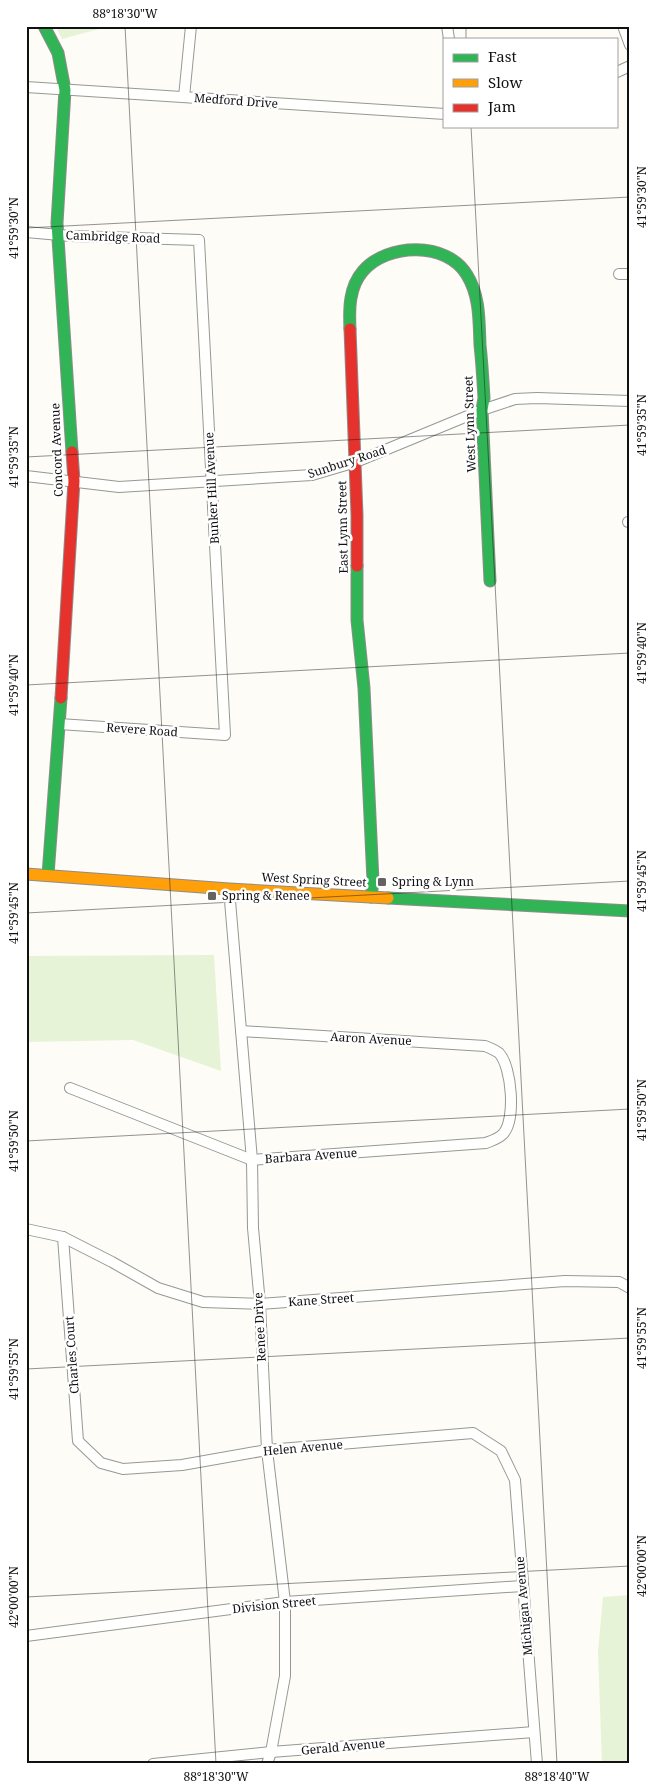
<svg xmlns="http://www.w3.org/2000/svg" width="656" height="1790" viewBox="0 0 656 1790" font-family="'Noto Serif',serif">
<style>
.green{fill:#e7f3d7}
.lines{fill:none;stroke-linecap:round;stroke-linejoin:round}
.street-casing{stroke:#979795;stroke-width:12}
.fast-casing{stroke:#8e8d8b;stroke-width:13}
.slow-casing{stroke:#8e8d8b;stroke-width:13}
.jam-casing{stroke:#8e8d8b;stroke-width:13}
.street{stroke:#fffffe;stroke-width:10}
.fast{stroke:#30b455;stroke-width:11}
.slow{stroke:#ff9f0a;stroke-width:11}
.jam{stroke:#e5322d;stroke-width:11}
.ticks{fill:none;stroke:#111;stroke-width:1;stroke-opacity:0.45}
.poi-dot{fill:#646362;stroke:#fff;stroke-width:2}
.labels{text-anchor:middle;stroke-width:5;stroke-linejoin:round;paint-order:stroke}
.street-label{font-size:12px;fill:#111;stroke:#fff}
.poi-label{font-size:12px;fill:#111;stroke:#fff;text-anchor:start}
.neatline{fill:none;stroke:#111;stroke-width:2}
.ticks-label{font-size:12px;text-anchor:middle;fill:#111}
</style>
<rect width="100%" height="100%" fill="#fdfcf7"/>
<!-- green -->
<g class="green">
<polygon points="56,26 110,26 62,39"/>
<polygon points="214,955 221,1071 133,1040 26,1042 26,956"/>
<polygon points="630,1595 630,1764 602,1764 598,1652 603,1597"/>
</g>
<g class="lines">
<!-- street casing -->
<g class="street-casing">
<g id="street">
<polyline points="447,26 449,39"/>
<polyline points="623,26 630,45"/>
<polyline points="617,72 630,66"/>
<polyline points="26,87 445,114"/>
<polyline points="184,97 191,26"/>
<polyline points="26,232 71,236 199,240 225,735 59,724"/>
<polyline points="619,274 630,274"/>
<polyline points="26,476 119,487 312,475 356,462 482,410 515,399 537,398 630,401"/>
<polyline points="628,522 630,522"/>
<polyline points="229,889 252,1160 253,1228 260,1304 267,1450 285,1602 285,1676 271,1752 267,1764"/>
<path d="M70 1088 252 1160 486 1143C491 1141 498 1139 503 1134 516 1120 512 1067 499 1053 495 1050 490 1048 485 1046L241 1031"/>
<polyline points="26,1229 63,1237 112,1262 158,1288 203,1302 260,1304 565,1281 619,1282 630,1288"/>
<polyline points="63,1237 78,1441 101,1463 123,1469 182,1465 267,1450 473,1433 501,1451 515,1480 537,1764"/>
<polyline points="26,1636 285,1602 522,1586"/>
<polyline points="153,1764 271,1752 534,1732"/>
</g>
</g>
<!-- fast casing -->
<g class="fast-casing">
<g id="fast">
<polyline points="44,26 58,53 65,90 57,223 72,452"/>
<path d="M350 329C349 309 349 287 363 271 387 243 447 241 467 275 480 296 479 321 480 345 482 363 483 380 484 398L482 410 490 581"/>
<polyline points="357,566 357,620 364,688 373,881 371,897"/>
<polyline points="48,875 61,698"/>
<polyline points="388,898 630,911"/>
</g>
</g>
<!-- slow casing -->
<g class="slow-casing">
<polyline id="slow" points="26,874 229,889 388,898"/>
</g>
<!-- jam casing -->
<g class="jam-casing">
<g id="jam">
<polyline points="350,329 357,515 357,566"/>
<polyline points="61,698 74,481 72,452"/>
</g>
</g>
<!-- street -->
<use href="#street" class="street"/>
<!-- fast -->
<use href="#fast" class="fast"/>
<!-- slow -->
<use href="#slow" class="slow"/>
<!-- jam -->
<use href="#jam" class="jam"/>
</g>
<!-- ticks -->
<path class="ticks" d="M125 26 216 1764M466 26V39M471 126 557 1764M26 228 630 197M26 457 630 425M26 685 630 653M26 913 630 881M26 1141 630 1109M26 1369 630 1338M26 1597 630 1566"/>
<!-- markers -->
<g class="poi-dot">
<rect x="377" y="877" width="10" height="10" rx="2.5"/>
<rect x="207" y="891" width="10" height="10" rx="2.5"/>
</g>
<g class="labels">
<!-- street labels -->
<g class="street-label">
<text transform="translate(236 101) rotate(4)" y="4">Medford Drive</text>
<text transform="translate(113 237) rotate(2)" y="4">Cambridge Road</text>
<text transform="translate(470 424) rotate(-92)" y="4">West Lynn Street</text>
<text transform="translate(57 450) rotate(-92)" y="4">Concord Avenue</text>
<text transform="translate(347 462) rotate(-18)" y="4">Sunbury Road</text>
<text transform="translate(212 488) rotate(-93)" y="4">Bunker Hill Avenue</text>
<text transform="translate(343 527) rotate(-91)" y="4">East Lynn Street</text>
<text transform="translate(142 730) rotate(4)" y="4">Revere Road</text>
<text transform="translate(314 880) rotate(3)" y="4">West Spring Street</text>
<text transform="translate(371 1039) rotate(3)" y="4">Aaron Avenue</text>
<text transform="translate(311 1156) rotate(-4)" y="4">Barbara Avenue</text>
<text transform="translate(321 1300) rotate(-4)" y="4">Kane Street</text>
<text transform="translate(260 1327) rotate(-93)" y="4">Renee Drive</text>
<text transform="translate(72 1355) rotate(-94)" y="4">Charles Court</text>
<text transform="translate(303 1448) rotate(-5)" y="4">Helen Avenue</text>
<text transform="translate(274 1605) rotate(-6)" y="4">Division Street</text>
<text transform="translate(524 1606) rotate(-95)" y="4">Michigan Avenue</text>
<text transform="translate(343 1747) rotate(-5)" y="4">Gerald Avenue</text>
</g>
<!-- poi labels -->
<g class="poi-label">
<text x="392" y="886">Spring &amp; Lynn</text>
<text x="222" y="900">Spring &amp; Renee</text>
</g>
</g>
<!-- border -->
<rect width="656" height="1790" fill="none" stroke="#ffffff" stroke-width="55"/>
<!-- legend -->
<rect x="443" y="38" width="175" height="90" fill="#ffffff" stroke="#a0a0a0"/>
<rect x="453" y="54" width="25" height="8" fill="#30b455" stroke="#a0a0a0"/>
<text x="488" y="62" font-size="15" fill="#111111">Fast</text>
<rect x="453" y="79" width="25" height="8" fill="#ff9f0a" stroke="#a0a0a0"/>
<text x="488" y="88" font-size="15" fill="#111111">Slow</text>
<rect x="453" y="104" width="25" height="8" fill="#e5322d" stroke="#a0a0a0"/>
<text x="488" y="112" font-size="15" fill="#111111">Jam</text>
<rect x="28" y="28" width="600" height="1734" class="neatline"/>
<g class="ticks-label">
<text x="125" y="18">88°18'30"W</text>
<text transform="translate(642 197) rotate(-90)" y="4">41°59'30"N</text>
<text transform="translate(14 228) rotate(-90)" y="4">41°59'30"N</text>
<text transform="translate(642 425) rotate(-90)" y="4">41°59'35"N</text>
<text transform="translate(14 457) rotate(-90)" y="4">41°59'35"N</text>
<text transform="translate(642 653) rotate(-90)" y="4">41°59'40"N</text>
<text transform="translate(14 685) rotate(-90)" y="4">41°59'40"N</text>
<text transform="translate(642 881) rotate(-90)" y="4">41°59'45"N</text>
<text transform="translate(14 913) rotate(-90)" y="4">41°59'45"N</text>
<text transform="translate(642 1110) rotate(-90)" y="4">41°59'50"N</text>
<text transform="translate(14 1141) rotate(-90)" y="4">41°59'50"N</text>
<text transform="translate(642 1338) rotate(-90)" y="4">41°59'55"N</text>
<text transform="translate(14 1369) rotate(-90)" y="4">41°59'55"N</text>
<text transform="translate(642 1566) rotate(-90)" y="4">42°00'00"N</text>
<text transform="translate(14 1597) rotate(-90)" y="4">42°00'00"N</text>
<text x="216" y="1781">88°18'30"W</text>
<text x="557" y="1781">88°18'40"W</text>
</g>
</svg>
